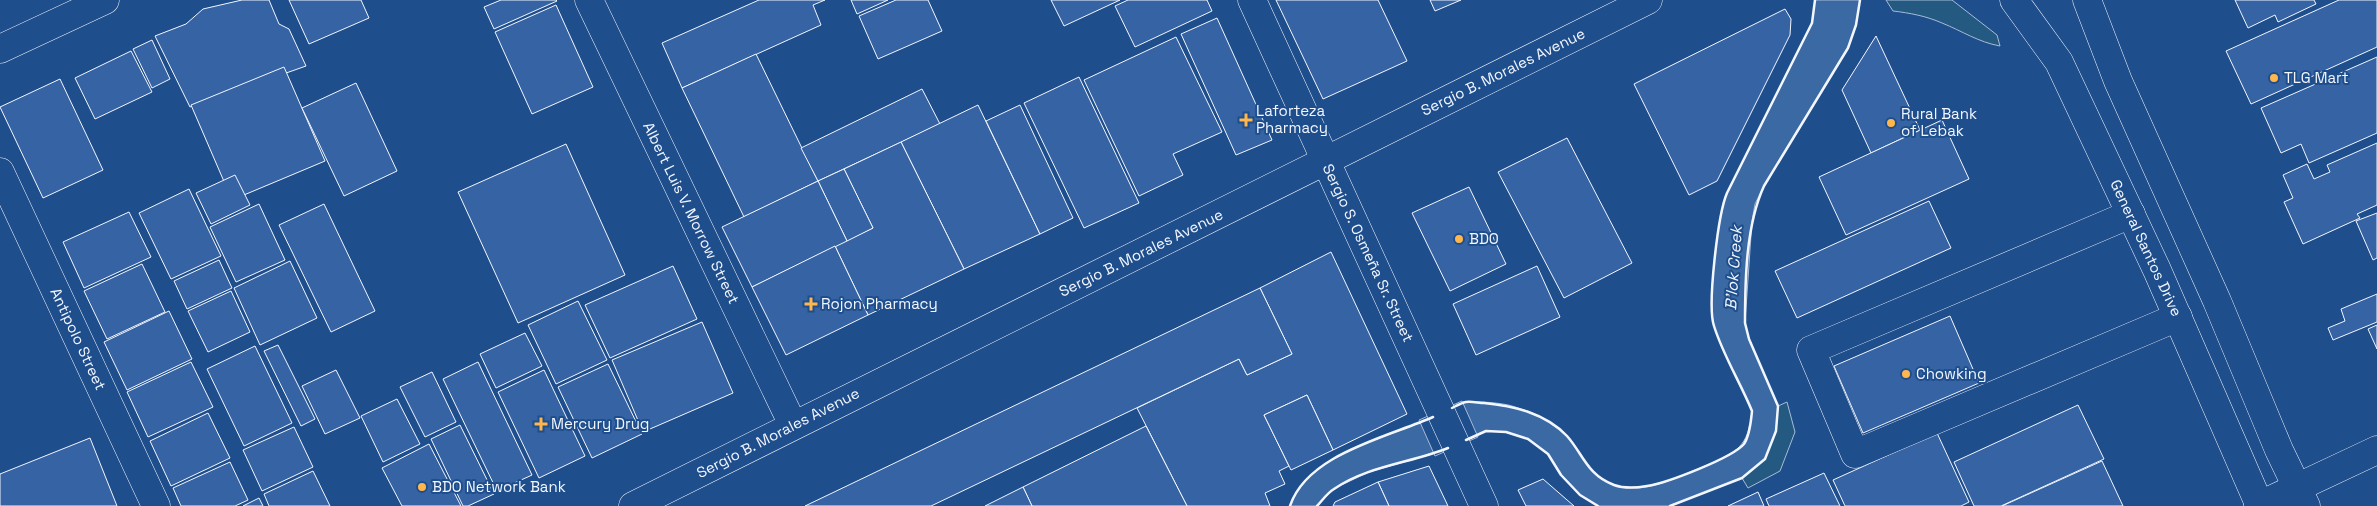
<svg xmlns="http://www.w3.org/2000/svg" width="2377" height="506" viewBox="0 0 2377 506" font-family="'Space Grotesk',sans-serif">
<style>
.green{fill:#245a82;stroke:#a8bbd7}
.water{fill:#3b69a3;stroke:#a8bbd7}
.pier{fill:#1f4e8c;stroke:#a8bbd7}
.building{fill:#3563a3;stroke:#f2f6ff}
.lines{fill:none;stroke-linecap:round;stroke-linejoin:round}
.minor-casing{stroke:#f2f6ff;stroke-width:29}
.major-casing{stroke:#f2f6ff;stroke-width:29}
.highway-casing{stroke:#f2f6ff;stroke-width:29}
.minor{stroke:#1f4e8c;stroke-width:28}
.major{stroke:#1f4e8c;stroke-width:28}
.highway{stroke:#1f4e8c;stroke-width:28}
.wall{stroke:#f2f6ff;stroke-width:2.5}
.poi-dot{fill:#ffb74d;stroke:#1f4e8c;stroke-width:2}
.labels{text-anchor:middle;stroke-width:4;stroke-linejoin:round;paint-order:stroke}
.street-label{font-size:15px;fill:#f2f6ff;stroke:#1f4e8c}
.poi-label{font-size:15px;fill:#f2f6ff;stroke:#1f4e8c;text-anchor:start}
.water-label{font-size:16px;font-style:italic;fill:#f2f6ff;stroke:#1f4e8c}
</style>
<rect width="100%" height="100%" fill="#1f4e8c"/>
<!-- green -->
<g class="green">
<path d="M1886 0H1952L1997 35 2000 46C1978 42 1962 31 1942 23 1926 16 1910 13 1893 11Z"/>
<polygon points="1787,402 1795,432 1780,471 1748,488 1742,478 1765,459 1776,431 1778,406"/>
</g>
<!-- water -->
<path class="water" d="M1815 0H1860L1856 25 1848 48 1764 186 1755 204 1752 221 1745 323 1749 339 1778 406 1776 431 1765 459 1742 478 1670 506H1598L1580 495 1561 475 1548 454 1528 439 1506 432 1486 431 1432 454 1369 472 1333 489 1317 506H1290C1306 457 1376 441 1419 423 1432 418 1454 403 1467 402 1477 401 1503 403 1512 406 1532 412 1554 421 1568 437 1586 459 1594 486 1629 488 1653 490 1683 475 1705 466 1737 452 1748 448 1752 411 1740 382 1723 355 1714 326 1707 306 1718 214 1727 193L1812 23Z"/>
<!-- pier -->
<polygon class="pier" points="1462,401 1478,437 1435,456 1419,420"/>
<!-- building -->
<g class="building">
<polygon points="242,0 269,0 279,24 289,29 306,66 190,107 155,36 186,24 203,9"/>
<polygon points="289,0 361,0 369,18 309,44"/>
<polygon points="501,0 556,0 557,1 494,29 484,7"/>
<polygon points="759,0 825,0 813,5 821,25 682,88 662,43"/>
<polygon points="851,0 888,0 857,14"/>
<polygon points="896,0 928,0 942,31 878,59 859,16"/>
<polygon points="1051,0 1120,0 1064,26"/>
<polygon points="1128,0 1207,0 1212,11 1135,47 1115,6"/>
<polygon points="1276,0 1378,0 1407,61 1323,99"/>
<polygon points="1430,0 1461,0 1435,11"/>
<polygon points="2235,0 2314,0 2316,4 2278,22 2275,15 2248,28"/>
<polygon points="2339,0 2377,0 2377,47 2251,104 2226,51"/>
<polygon points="556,5 593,87 532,114 495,32"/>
<polygon points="1785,9 1791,19 1790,35 1717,181 1689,195 1634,84"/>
<polygon points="1217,18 1272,140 1236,155 1181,34"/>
<polygon points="1876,36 1920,130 1871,153 1842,90"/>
<polygon points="1176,37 1222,132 1173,154 1183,175 1139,196 1084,80"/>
<polygon points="152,40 170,79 152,88 133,49"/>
<polygon points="131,51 152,92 95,119 75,78"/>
<polygon points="756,54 818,181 744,217 682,88"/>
<polygon points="2377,57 2377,133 2309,163 2301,144 2281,153 2261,108"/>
<polygon points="284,67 325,161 232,200 191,105"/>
<polygon points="1079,77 1139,203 1084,228 1024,103"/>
<polygon points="60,79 103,170 43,198 0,107"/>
<polygon points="356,83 397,171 344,196 302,108"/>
<polygon points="922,89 940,124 818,181 801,148"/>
<polygon points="978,105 1040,234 964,269 901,142"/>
<polygon points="1020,105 1073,218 1040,234 986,121"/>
<polygon points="1942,120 1969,179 1846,235 1819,177"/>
<polygon points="1567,138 1632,263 1564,298 1498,172"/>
<polygon points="901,142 964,269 868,315 835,246 873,228 844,169"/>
<polygon points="2377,143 2377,205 2357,214 2360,218 2303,244 2284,202 2293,198 2283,175 2307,164 2314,179 2330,172 2327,165"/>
<polygon points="566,144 625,275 518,323 458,192"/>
<polygon points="844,169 873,228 847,241 818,181"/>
<polygon points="235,175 250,205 211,224 196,193"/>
<polygon points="818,181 847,241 752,287 722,227"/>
<polygon points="1469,187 1506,264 1450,291 1412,213"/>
<polygon points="189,189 221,256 171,279 139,213"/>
<polygon points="1929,201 1951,248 1797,318 1775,271"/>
<polygon points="259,204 285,260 236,282 210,227"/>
<polygon points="324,204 375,311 331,332 279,225"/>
<polygon points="129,212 151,257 84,288 63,242"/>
<polygon points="2377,213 2377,258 2373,260 2356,221"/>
<polygon points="835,246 868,315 786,355 752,287"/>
<polygon points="1331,252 1407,414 1333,450 1307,395 1264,415 1289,466 1279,471 1285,484 1265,493 1270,506 1187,506 1137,408 1239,359 1247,375 1292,354 1260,288"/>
<polygon points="219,260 232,288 187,309 174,281"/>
<polygon points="290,261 317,318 260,345 234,288"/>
<polygon points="142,264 165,312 107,339 84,291"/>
<polygon points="673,266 697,319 610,358 585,305"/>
<polygon points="1537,266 1560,317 1476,355 1453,304"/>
<polygon points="1260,288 1292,354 1247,375 1239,359 931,506 805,506"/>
<polygon points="231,291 250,332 208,352 188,311"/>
<polygon points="2377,294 2377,322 2333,340 2328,328 2345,321 2341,309"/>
<polygon points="578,301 607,360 556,384 528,325"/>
<polygon points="169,311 192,359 127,390 104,342"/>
<polygon points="1950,316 1979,383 1863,433 1834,366"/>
<polygon points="702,322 733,393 643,432 612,360"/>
<polygon points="2377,325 2377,349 2368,329"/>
<polygon points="525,333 542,366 496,388 480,354"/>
<polygon points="278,345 315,419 301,426 264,351"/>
<polygon points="255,346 292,423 244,446 207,369"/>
<polygon points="191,362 213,407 148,437 127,392"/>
<polygon points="478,362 532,475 497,491 443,379"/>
<polygon points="608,364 642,434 592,458 558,387"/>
<polygon points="336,370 360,418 325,434 302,386"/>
<polygon points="544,370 585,456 539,478 498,392"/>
<polygon points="432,372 456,422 425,437 400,387"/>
<polygon points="1307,395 1333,450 1291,470 1264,415"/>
<polygon points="397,399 420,444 383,462 361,416"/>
<polygon points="2078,405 2104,459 2001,506 1974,506 1954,462"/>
<polygon points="208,413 230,458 171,486 150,441"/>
<polygon points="460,425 494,494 468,506 463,506 431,439"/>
<polygon points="1146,426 1187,506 1032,506 1023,487"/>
<polygon points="294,427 313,467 262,491 243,450"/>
<polygon points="1937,433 1969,502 1961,506 1845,506 1833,480"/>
<polygon points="90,438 117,506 0,506 0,474"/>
<polygon points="429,444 461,506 402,506 382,468"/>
<polygon points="2102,461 2123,506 2002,506"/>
<polygon points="230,462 248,500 235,506 181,506 173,488"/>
<polygon points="1429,466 1448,506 1389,506 1378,482"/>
<polygon points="313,471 330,506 269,506 264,494"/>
<polygon points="1824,473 1840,506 1769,506 1766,499"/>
<polygon points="1543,479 1574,506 1526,506 1518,490"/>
<polygon points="1378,482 1389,506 1333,506 1335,502"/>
<polygon points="1023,487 1032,506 985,506"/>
<polygon points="1758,492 1764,506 1728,506"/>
<polygon points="259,498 263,506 243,506"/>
</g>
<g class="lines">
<!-- minor casing -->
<g class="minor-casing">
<g id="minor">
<polyline points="589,0 793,425"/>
<polyline points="1252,0 1484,506"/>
<polyline points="0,49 105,0"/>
<polyline points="0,172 156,506"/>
<polyline points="2131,214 1811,350 1855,454 2178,317"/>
<polyline points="2258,506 2377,450"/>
</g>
</g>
<!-- major casing -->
<g class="major-casing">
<polyline id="major" points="633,506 1648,0"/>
</g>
<!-- highway casing -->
<g class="highway-casing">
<g id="highway">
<polyline points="2014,0 2059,62 2157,270 2260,506"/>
<polyline points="2087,0 2118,81 2217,301 2279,450 2306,506"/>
</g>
</g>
<!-- minor -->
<use href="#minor" class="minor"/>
<!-- major -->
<use href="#major" class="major"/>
<!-- highway -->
<use href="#highway" class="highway"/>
<!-- wall -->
<g class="wall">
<path d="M1452 408C1456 406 1461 403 1466 402 1471 401 1479 403 1484 403 1514 406 1545 413 1567 436 1583 454 1587 475 1614 485 1625 489 1636 488 1647 486 1667 483 1732 458 1744 444 1750 435 1751 421 1752 411 1740 382 1723 355 1714 326 1707 306 1718 214 1727 193L1812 23 1815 0"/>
<polyline points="1466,440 1486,431 1506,432 1528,439 1548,454 1561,475 1580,495 1598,506"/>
<path d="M1290 506C1307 454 1388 437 1433 417"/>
<path d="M1317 506C1322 501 1327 493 1334 489 1367 466 1411 463 1448 448"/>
<path d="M1670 506 1742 478 1765 459 1776 431 1778 406 1749 339 1745 323C1745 279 1746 225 1764 186L1848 48 1856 25 1860 0"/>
</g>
</g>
<!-- markers -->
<g class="poi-dot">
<circle cx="2274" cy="78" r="5"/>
<path d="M1243.5 112.5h5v5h5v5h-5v5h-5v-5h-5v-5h5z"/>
<circle cx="1891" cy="123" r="5"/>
<circle cx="1459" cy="239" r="5"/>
<path d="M808.5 296.5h5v5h5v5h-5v5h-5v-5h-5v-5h5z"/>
<circle cx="1906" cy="374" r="5"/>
<path d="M538.5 416.5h5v5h5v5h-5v5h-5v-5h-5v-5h5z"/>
<circle cx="422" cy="487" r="5"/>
</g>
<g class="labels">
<!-- street labels -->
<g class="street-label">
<text transform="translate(1503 72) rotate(-26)" y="5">Sergio B. Morales Avenue</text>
<text transform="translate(691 213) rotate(64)" y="5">Albert Luis V. Morrow Street</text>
<text transform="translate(2146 248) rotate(65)" y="5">General Santos Drive</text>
<text transform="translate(1141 253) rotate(-26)" y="5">Sergio B. Morales Avenue</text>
<text transform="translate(1368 253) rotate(65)" y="5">Sergio S. Osmeña Sr. Street</text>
<text transform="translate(78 339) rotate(65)" y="5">Antipolo Street</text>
<text transform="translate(778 433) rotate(-27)" y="5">Sergio B. Morales Avenue</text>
</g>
<!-- poi labels -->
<g class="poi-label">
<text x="2284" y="83">TLG Mart</text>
<text x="1256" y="116">Laforteza<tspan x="1256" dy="17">Pharmacy</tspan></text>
<text x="1901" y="119">Rural Bank<tspan x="1901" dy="17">of Lebak</tspan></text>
<text x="1469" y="244">BDO</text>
<text x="821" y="309">Rojon Pharmacy</text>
<text x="1916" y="379">Chowking</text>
<text x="551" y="429">Mercury Drug</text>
<text x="432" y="492">BDO Network Bank</text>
</g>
<!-- water labels -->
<g class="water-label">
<text transform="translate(1733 268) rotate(-86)" y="6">B'lok Creek</text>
</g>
</g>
</svg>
